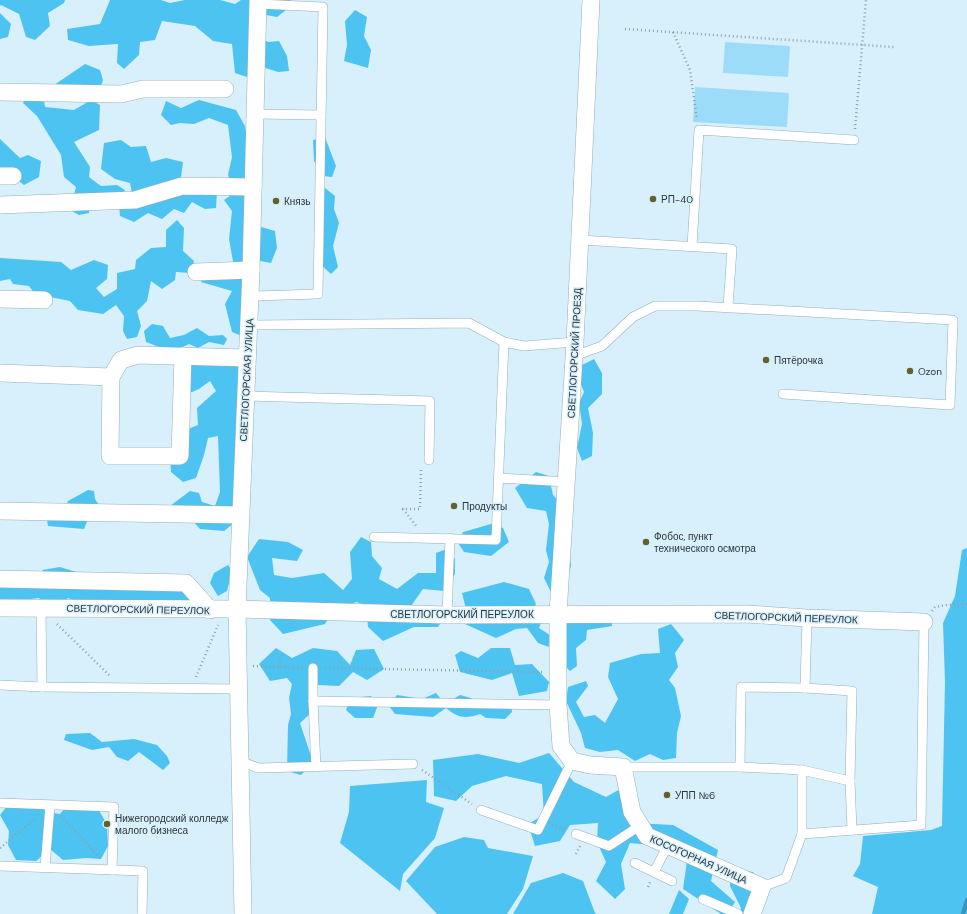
<svg xmlns="http://www.w3.org/2000/svg" width="967" height="914" viewBox="0 0 967 914" font-family="'DM Sans',sans-serif">
<style>
.green{fill:#9ddcf9}
.forest{fill:#4dc3f2}
.lines{fill:none;stroke-linecap:round;stroke-linejoin:round}
.stream{stroke:#3f95b7;stroke-width:4.5}
.service-casing{stroke:#97aeba;stroke-width:10}
.minor-casing{stroke:#97aeba;stroke-width:18}
.path{stroke:#8ea0a9;stroke-width:2.5;stroke-dasharray:1 3;stroke-linecap:butt}
.service{stroke:#fff;stroke-width:9}
.minor{stroke:#fff;stroke-width:17}
.poi-dot{fill:#64612e;stroke:#d7f0fc;stroke-width:1.5}
.labels{text-anchor:middle;stroke-width:3;stroke-linejoin:round;paint-order:stroke}
.poi-label{font-size:10px;fill:#2b353a;stroke:#d7f0fc;text-anchor:start}
.street-label{font-size:10px;fill:#2b353a;stroke:#d7f0fc}
</style>
<rect width="100%" height="100%" fill="#d7f0fc"/>
<!-- green -->
<g class="green">
<polygon points="725,42 790,46 788,77 723,73"/>
<polygon points="695,87 789,93 787,127 693,122"/>
</g>
<!-- forest -->
<g class="forest">
<polygon points="0,0 65,0 64,3 48,13 50,26 35,40 26,37 19,14 1,5 0,6"/>
<polygon points="110,0 161,0 170,3 185,0 220,0 235,4 241,0 291,0 286,10 277,17 261,14 253,32 268,42 279,41 287,56 289,71 278,72 259,66 247,77 235,73 232,44 213,41 195,26 162,21 155,40 140,42 139,55 124,69 117,63 118,44 89,46 68,40 67,29 100,24"/>
<polygon points="355,10 367,17 364,36 371,50 368,68 344,61 347,45 345,21"/>
<polygon points="0,13 11,24 8,37 0,39"/>
<polygon points="85,64 100,70 103,80 100,89 54,85"/>
<polygon points="30,88 42,89 45,107 74,110 91,100 100,105 99,130 74,142 90,167 89,177 101,186 117,185 125,190 121,196 90,197 89,213 79,215 70,210 76,187 64,177 61,155 37,116 23,103"/>
<polygon points="199,100 236,110 245,126 252,173 250,234 261,227 275,231 277,248 271,263 255,260 244,337 232,332 225,304 232,291 201,282 203,271 234,267 229,239 232,211 224,200 234,193 228,175 232,157 228,125 209,118 194,124 180,123 171,125 161,115 166,101 181,108"/>
<polygon points="325,137 336,166 332,177 323,176 314,161 313,140"/>
<polygon points="0,139 20,158 28,155 41,161 39,177 24,185 4,169 0,169"/>
<polygon points="121,140 131,147 146,146 151,162 166,158 183,162 181,178 217,192 216,208 205,209 192,202 184,213 174,209 162,219 148,213 134,222 120,216 119,204 132,193 130,183 115,179 101,169 104,143"/>
<polygon points="325,188 335,196 334,209 339,223 333,246 338,267 331,274 316,260 316,195"/>
<polygon points="177,220 184,228 183,251 194,261 190,273 176,272 175,280 162,289 151,281 147,301 137,311 141,326 137,337 127,339 123,331 124,316 116,305 103,314 78,310 70,301 35,294 29,286 13,284 10,279 0,281 0,258 61,262 71,270 94,260 108,265 107,279 96,288 104,297 117,289 117,273 135,269 136,260 151,248 166,247 166,230"/>
<polygon points="152,324 163,326 170,338 184,335 197,328 209,336 223,335 227,339 224,345 209,342 198,348 189,344 172,352 146,342 144,331"/>
<polygon points="207,353 245,364 243,516 224,531 200,529 192,520 176,523 170,506 190,491 199,493 202,502 215,506 220,492 218,436 208,438 204,455 196,478 183,482 171,472 170,453 188,429 198,425 197,408 216,391 210,381 199,389 185,395 185,370"/>
<polygon points="594,359 602,373 602,394 588,408 593,433 592,456 582,461 577,448 582,424 579,403 584,392 580,382 580,366"/>
<polygon points="536,472 549,476 553,495 572,516 567,533 571,566 565,585 551,592 544,578 549,562 546,550 549,524 546,511 527,508 515,488"/>
<polygon points="88,490 94,491 95,499 102,510 89,517 84,529 48,526 47,520 62,515 68,501"/>
<polygon points="491,524 503,528 509,542 491,556 464,552 458,543 463,532"/>
<polygon points="361,537 371,542 372,556 382,568 379,579 397,589 418,573 436,573 436,553 447,549 455,559 455,574 444,591 423,589 411,606 443,619 438,627 414,627 383,641 368,627 366,605 356,602 347,607 336,605 325,624 283,634 270,620 270,598 260,590 247,557 259,539 288,542 303,550 297,561 272,558 274,575 292,578 324,573 343,590 352,579 350,552"/>
<polygon points="967,548 967,914 872,914 878,887 853,876 860,864 863,836 931,830 942,826 945,682 943,623 955,596 962,550"/>
<polygon points="228,565 232,571 227,591 218,596 210,583 214,573"/>
<polygon points="60,567 86,575 168,589 198,584 205,598 197,613 84,605 68,598 60,606 48,608 39,598 24,600 0,608 0,578 50,577 42,570"/>
<polygon points="504,582 529,589 536,604 532,611 542,620 539,628 553,637 549,647 538,643 527,628 516,629 496,638 465,624 466,609 462,593"/>
<polygon points="588,607 610,608 612,626 587,630 586,640 576,648 577,666 570,671 559,660 562,625"/>
<polygon points="671,624 684,640 675,653 678,667 669,680 675,688 681,716 677,733 676,758 663,760 650,754 635,761 618,750 600,752 585,748 581,733 566,701 568,687 586,681 588,686 576,702 584,717 595,715 605,723 618,699 608,677 610,663 641,654 660,653 658,629"/>
<polygon points="276,648 292,658 313,648 337,651 350,665 356,650 374,649 384,669 367,680 353,672 339,686 318,685 309,690 311,713 300,723 313,762 301,775 287,771 288,725 291,714 289,698 292,684 287,678 270,681 259,664"/>
<polygon points="491,648 510,648 515,665 532,664 549,682 547,691 519,696 512,673 492,680 460,672 455,655 461,651 478,658"/>
<path d="M436 693 445 704 460 695 471 698 483 708 511 701 512 712 505 719 486 718 480 714C465 719 458 718 446 708L433 717 395 714 389 706 397 695 422 699Z"/>
<polygon points="371,696 378,705 373,718 355,718 346,710 351,698"/>
<polygon points="90,733 102,742 134,739 157,745 167,756 170,763 163,770 139,752 128,761 117,757 109,747 92,750 64,740 66,734"/>
<polygon points="549,753 574,782 606,797 622,788 634,823 673,825 718,850 711,881 735,902 728,914 721,914 683,889 687,861 664,846 630,843 621,864 625,889 615,899 596,881 606,862 597,842 598,823 570,825 560,841 535,846 528,824 544,815 542,784 506,776 472,786 456,801 434,796 433,760 478,754 519,763"/>
<polygon points="427,780 426,802 444,808 435,838 403,874 400,891 340,843 349,812 350,786"/>
<polygon points="12,800 36,802 46,812 60,814 71,801 95,804 107,824 108,846 101,859 86,858 63,860 50,849 36,861 16,860 8,845 9,831 0,815"/>
<polygon points="464,837 484,840 488,848 533,856 523,889 507,914 437,914 406,881 435,847"/>
<polygon points="732,869 753,872 759,890 754,914 739,914 741,908 730,886"/>
<polygon points="563,873 583,881 595,913 597,914 513,914 531,883"/>
<polygon points="679,890 689,899 683,914 669,914"/>
</g>
<g class="lines">
<!-- stream -->
<polyline class="stream" points="963,914 967,900"/>
<!-- service casing -->
<g class="service-casing">
<g id="service">
<polyline points="255,114 321,115"/>
<polyline points="580,240 732,249 728,307"/>
<polyline points="692,246 699,130 854,140"/>
<polyline points="250,296 318,294 323,7 258,4"/>
<polyline points="249,325 469,323 504,342 524,346 575,342"/>
<polyline points="574,356 602,346 633,317 655,306 697,306 953,320 950,405 783,394"/>
<polyline points="246,396 430,401 429,460"/>
<polyline points="499,478 567,482"/>
<polyline points="374,537 496,540 504,342"/>
<polyline points="41,608 42,687"/>
<polyline points="447,615 450,538"/>
<polyline points="807,618 805,688 852,691 850,781 852,830"/>
<polyline points="313,668 313,701"/>
<polyline points="0,685 42,687 239,689"/>
<polyline points="240,761 258,768 413,764"/>
<polyline points="316,767 313,701 558,705"/>
<polyline points="623,767 740,767 802,770 850,781"/>
<polyline points="740,767 741,687 805,688"/>
<polyline points="0,803 114,807 112,870"/>
<polyline points="481,810 538,830 572,761"/>
<polyline points="576,834 609,846 641,825"/>
<polyline points="802,834 802,770"/>
<polyline points="635,863 672,881"/>
<polyline points="0,866 143,871 142,914"/>
<polyline points="45,867 50,806"/>
<polyline points="654,872 668,845"/>
<polyline points="762,887 786,878 802,834 921,825 924,622"/>
<polyline points="703,899 738,914"/>
</g>
</g>
<!-- minor casing -->
<g class="minor-casing">
<g id="minor">
<polyline points="591,0 575,342 558,614 558,705 561,746 572,761 590,765 623,767 632,812 647,836 762,887 752,914"/>
<polyline points="0,92 121,94 143,89 225,89"/>
<polyline points="0,176 13,176"/>
<polyline points="0,205 135,200 182,186 253,187"/>
<polyline points="196,272 251,270"/>
<polyline points="0,299 44,300"/>
<polyline points="0,373 111,377 121,360 138,355 247,358"/>
<polyline points="111,377 110,456 180,456 183,356"/>
<polyline points="0,511 240,515"/>
<polyline points="0,579 186,583 210,610"/>
<polyline points="0,608 237,609 447,615 747,614 807,618 924,622"/>
<polyline points="243,914 237,609 251,270 258,0"/>
</g>
</g>
<!-- path -->
<g class="path">
<polyline points="625,29 894,47"/>
<polyline points="673,32 690,70 697,120"/>
<polyline points="855,129 866,0"/>
<polyline points="402,509 420,509 421,469 422,468"/>
<polyline points="403,509 417,527"/>
<polyline points="932,611 935,607 947,605 967,604"/>
<polyline points="57,624 110,676"/>
<polyline points="253,666 302,668"/>
<polyline points="279,667 280,655"/>
<polyline points="325,668 544,672"/>
<polyline points="196,677 218,625"/>
<polyline points="422,770 472,804"/>
<polyline points="61,816 100,858"/>
<polyline points="552,825 566,830"/>
<polyline points="0,848 37,817"/>
<polyline points="576,854 580,846"/>
<polyline points="648,887 650,882"/>
</g>
<!-- service -->
<use href="#service" class="service"/>
<!-- minor -->
<use href="#minor" class="minor"/>
</g>
<!-- markers -->
<g class="poi-dot">
<circle cx="653" cy="199" r="4"/>
<circle cx="276" cy="201" r="4"/>
<circle cx="766" cy="360" r="4"/>
<circle cx="910" cy="371" r="4"/>
<circle cx="454" cy="506" r="4"/>
<circle cx="646" cy="542" r="4"/>
<circle cx="667" cy="795" r="4"/>
<circle cx="107" cy="824" r="4"/>
</g>
<g class="labels">
<!-- poi labels -->
<g class="poi-label">
<text x="661" y="203">РП-40</text>
<text x="284" y="205">Князь</text>
<text x="774" y="364">Пятёрочка</text>
<text x="918" y="375">Ozon</text>
<text x="462" y="510">Продукты</text>
<text x="654" y="540">Фобос, пункт<tspan x="654" dy="12">технического осмотра</tspan></text>
<text x="675" y="799">УПП №6</text>
<text x="115" y="822">Нижегородский колледж<tspan x="115" dy="12">малого бизнеса</tspan></text>
</g>
<!-- street labels -->
<g class="street-label">
<text transform="translate(574 353) rotate(-87)" y="4">СВЕТЛОГОРСКИЙ ПРОЕЗД</text>
<text transform="translate(246 380) rotate(-87)" y="4">СВЕТЛОГОРСКАЯ УЛИЦА</text>
<text transform="translate(138 609) rotate(1)" y="4">СВЕТЛОГОРСКИЙ ПЕРЕУЛОК</text>
<text x="462" y="618">СВЕТЛОГОРСКИЙ ПЕРЕУЛОК</text>
<text transform="translate(786 617) rotate(2)" y="4">СВЕТЛОГОРСКИЙ ПЕРЕУЛОК</text>
<text transform="translate(699 859) rotate(24)" y="4">КОСОГОРНАЯ УЛИЦА</text>
</g>
</g>
</svg>
